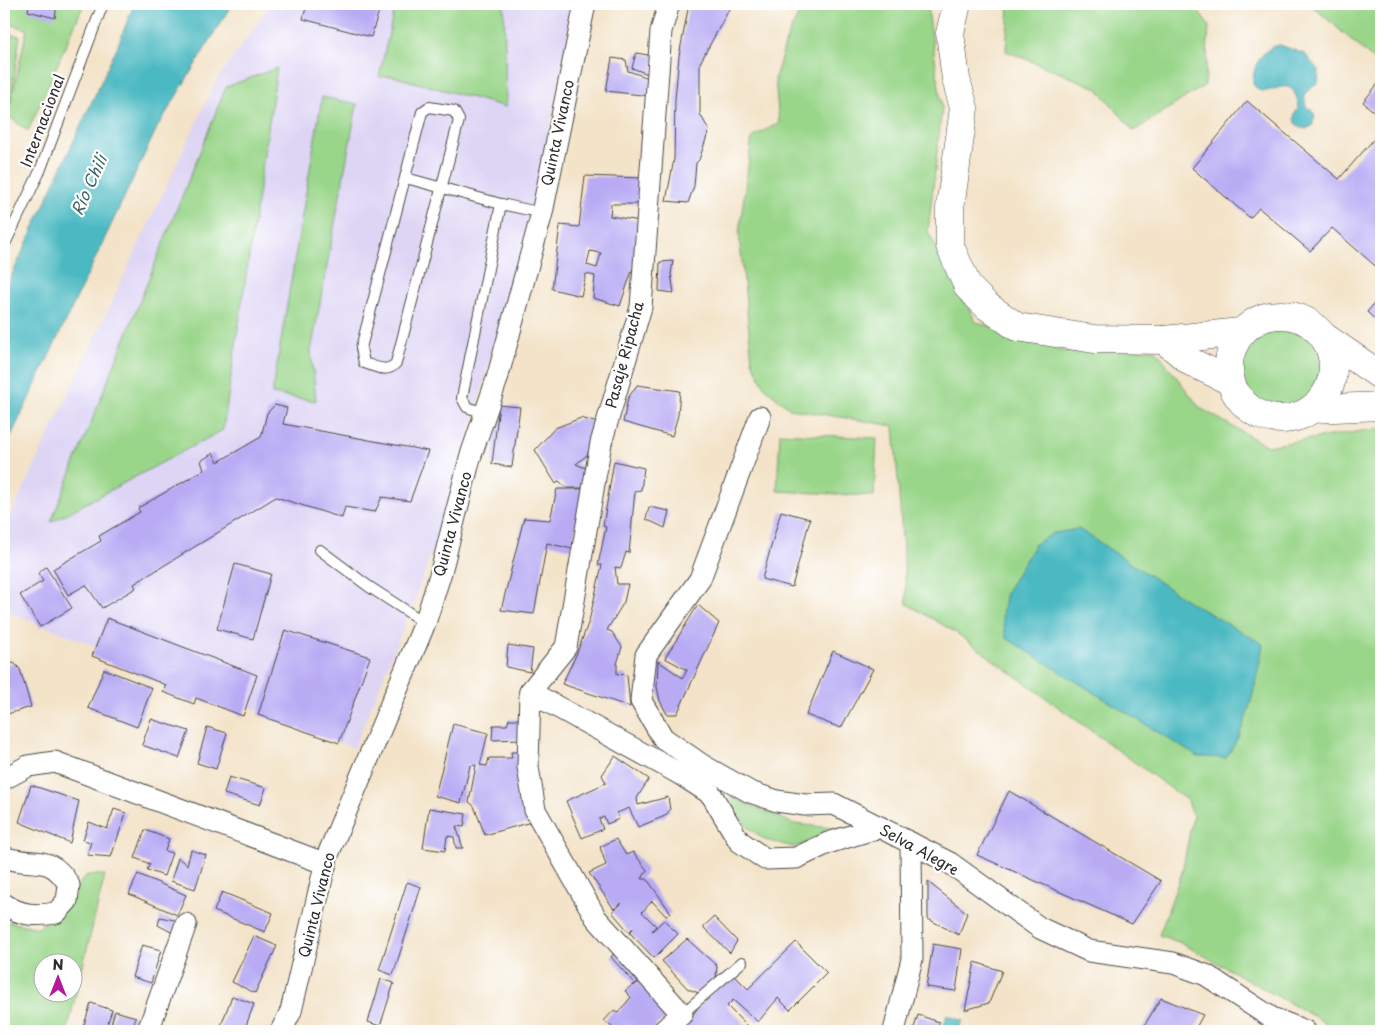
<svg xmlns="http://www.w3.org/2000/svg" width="1385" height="1035" viewBox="0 0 1385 1035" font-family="'Playpen Sans',sans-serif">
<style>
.built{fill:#ded5f5}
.green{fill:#9ad68a;stroke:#62805a;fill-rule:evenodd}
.water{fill:#4bb9c2;stroke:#3b7276}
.building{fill:#b8abf4;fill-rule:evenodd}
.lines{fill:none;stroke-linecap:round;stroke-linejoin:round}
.lane-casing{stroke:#494743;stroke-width:12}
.street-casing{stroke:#494743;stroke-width:23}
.secondary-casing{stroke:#494743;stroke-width:29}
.lane{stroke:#fff;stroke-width:10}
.street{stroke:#fff;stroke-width:21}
.secondary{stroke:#fff;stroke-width:28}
.labels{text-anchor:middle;stroke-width:4.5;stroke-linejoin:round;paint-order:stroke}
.street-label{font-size:15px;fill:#2b2b2b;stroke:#fff}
.water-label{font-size:16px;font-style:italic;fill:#386467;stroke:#fff}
</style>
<rect width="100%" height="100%" fill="#fff"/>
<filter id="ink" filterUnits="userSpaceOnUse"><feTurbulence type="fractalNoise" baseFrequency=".02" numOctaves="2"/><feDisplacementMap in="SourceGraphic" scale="10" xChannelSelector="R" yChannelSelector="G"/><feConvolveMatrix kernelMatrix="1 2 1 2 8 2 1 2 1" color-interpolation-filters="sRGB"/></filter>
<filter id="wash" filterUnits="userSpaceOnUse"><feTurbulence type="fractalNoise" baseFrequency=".0096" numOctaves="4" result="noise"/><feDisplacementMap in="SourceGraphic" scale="20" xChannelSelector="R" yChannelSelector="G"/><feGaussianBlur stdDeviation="1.12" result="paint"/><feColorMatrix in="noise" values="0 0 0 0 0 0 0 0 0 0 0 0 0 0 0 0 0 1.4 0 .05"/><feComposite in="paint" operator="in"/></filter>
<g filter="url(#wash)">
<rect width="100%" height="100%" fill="#f3e3c8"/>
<!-- built -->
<polygon class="built" points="271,4 574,4 536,198 451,498 412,607 354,748 4,610 4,530 216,81"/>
<!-- green -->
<g class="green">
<polygon points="4,4 84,4 28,131 8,116 4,144 4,33 20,36 10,106 27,29 4,23"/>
<polygon points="398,4 504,4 506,107 392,76 379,77 394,11"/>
<polygon points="804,4 932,4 928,10 942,108 928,232 976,322 1061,351 1155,349 1200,408 1267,446 1381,428 1381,1030 1333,1027 1181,943 1159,935 1182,872 1193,816 1188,801 955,632 907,604 894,426 791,409 765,388 752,361 739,233 752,137 779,123 775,78 788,35"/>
<polygon points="1009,4 1193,4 1209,26 1205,85 1134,131 1097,88 1006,51"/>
<polygon points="1310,4 1381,4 1381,49 1373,59"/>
<polygon points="277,68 223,430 51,522 226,87"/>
<polygon points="322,97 357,104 311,351 316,401 272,394"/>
<circle cx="1281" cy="365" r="42"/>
<polygon points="780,433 877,438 874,496 777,491"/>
<polygon points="730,796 794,824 842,829 794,847 765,840 745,825"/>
<path d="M87 875H105L67 1031H4V921L39 928ZM42 962H72V992H42Z"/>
</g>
<!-- water -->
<g class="water">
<polygon points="134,4 232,4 157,128 4,451 4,292 118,45"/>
<path d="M1280 45 1305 54 1319 71 1318 83 1304 94 1306 107 1312 110 1315 116 1312 126 1306 129 1299 127C1292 121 1293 114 1299 108 1292 63 1266 107 1253 84 1252 68 1262 47 1280 45Z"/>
<path d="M1079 529 1191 603 1263 644C1256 683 1249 725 1226 758L1198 757 1006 638 1002 615 1006 592 1035 544 1054 533Z"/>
<polygon points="947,1015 963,1021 957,1031 942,1031"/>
</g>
<g id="blocks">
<!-- building -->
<g class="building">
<polygon points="29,4 57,4 55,18 28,11"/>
<polygon points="307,4 381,4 371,37 303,19"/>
<polygon points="689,4 732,4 700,63 700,114 709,130 699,160 696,163 694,186 688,203 666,201 674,159 675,99 679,56"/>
<polygon points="636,53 654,56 653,76 632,68"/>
<polygon points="612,58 626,60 628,71 652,79 650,96 606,91"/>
<polygon points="1381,80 1381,118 1363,102"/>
<polygon points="1247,101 1339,179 1381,131 1381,271 1332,228 1310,251 1259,208 1250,218 1192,168"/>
<path d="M585 176 642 178V204H611L610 216 640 221 636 259 620 306 593 298 595 276 586 274 581 296 552 289 560 225 579 227ZM590 251 601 253 597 268 587 265Z"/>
<polygon points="673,261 671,274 674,293 659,291 660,262"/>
<polygon points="1381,296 1381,325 1367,312"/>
<polygon points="637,385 680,391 678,415 672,436 623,422 628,398"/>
<polygon points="275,405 287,408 283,424 428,451 410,501 382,497 375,512 345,507 342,518 276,497 134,584 136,588 102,608 86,585 68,595 53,569 101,541 99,536 140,512 138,508 204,470 201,461 213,453 218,462 261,437 267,413"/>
<polygon points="499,405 520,407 512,467 492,464"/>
<polygon points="581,418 601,424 587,455 576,464 590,470 583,488 567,488 559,481 556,484 535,450 555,428"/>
<polygon points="614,461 644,468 641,490 635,491 629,553 626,552 621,568 615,567 617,584 628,584 624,602 607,630 612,632 622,647 617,664 617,674 627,675 630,707 562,684 577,653 589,621 602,565 598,565 606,527 603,526"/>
<polygon points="557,489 583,489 572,549 547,543 534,614 501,610 524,518 550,520"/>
<polygon points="649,507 669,511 665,528 646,519"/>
<polygon points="781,511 810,519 792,587 762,579"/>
<polygon points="235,564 271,574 253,639 217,629"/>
<polygon points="46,567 72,608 40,627 20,595 43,581 38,573"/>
<polygon points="698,605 719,623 677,714 667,714 660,701 657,687 658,661 683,678 687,670 665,658"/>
<polygon points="107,618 257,675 243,716 196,698 194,704 163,692 166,685 92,656"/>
<polygon points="285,630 370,657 339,743 258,715"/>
<polygon points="508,645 533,649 530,672 506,667"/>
<polygon points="833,651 873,669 841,728 806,715"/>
<polygon points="14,663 20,669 31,707 4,715 4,665"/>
<polygon points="104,669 152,688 137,727 88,708"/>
<polygon points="151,719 189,731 179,758 142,745"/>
<polygon points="509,719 524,719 523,739 492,740 493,725 507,725"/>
<polygon points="453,724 488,733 480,765 487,766 489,758 512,758 511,752 527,752 538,820 485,835 474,806 469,802 476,765 470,766 461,803 435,796"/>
<polygon points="207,727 227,733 216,769 197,763"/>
<polygon points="615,756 649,779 637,798 638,805 668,797 670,810 665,816 638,827 629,808 617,813 619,819 607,824 604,817 599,819 603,829 582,838 566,801 606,783 602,775"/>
<polygon points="229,777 266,788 260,805 224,794"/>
<polygon points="31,785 79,801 70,843 19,822"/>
<polygon points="1009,791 1161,881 1132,924 977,855"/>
<polygon points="429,808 466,814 464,827 456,826 463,848 456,848 454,837 447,836 445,851 423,848"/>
<polygon points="114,809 126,813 111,857 87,855 91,842 83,840 89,822 107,829"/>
<polygon points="145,830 169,839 165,851 172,853 164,876 147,870 150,864 135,858"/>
<polygon points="616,839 626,855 633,852 647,870 642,879 647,879 671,913 666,916 652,901 642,912 656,926 652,931 664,920 678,934 654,958 630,933 633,928 629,932 612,912 622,903 614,909 589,873 606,865 600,847"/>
<polygon points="191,850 206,855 195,889 171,881 178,858 187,865"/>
<polygon points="138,874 186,895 177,915 129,894"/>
<polygon points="407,882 421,887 393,975 379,970"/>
<polygon points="928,882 967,913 959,935 928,919"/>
<polygon points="222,892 273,913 265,932 214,911"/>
<polygon points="160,917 179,921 173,933 158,925"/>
<polygon points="714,917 737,941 730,953 703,927"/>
<polygon points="254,936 277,946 255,993 232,982"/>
<polygon points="687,939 717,966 716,978 699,993 688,989 662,961"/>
<polygon points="796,942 827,973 790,1010 778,998 758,1022 733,1000 727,1006 748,1027 743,1031 681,1031 699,1006 732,973 748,989"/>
<polygon points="933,944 962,949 956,991 926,987"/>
<polygon points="142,945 161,950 151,983 132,977"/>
<polygon points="618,949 642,980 632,986 634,983 611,957"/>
<polygon points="975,962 1002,971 989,1003 965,1010"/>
<polygon points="381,979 394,983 380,1026 368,1022"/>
<polygon points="642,981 679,1013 657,1024 653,1031 617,1031 604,1021 614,1010 618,1013 631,997 625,991 631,986"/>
<polygon points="232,996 254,1004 244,1031 219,1031"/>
<polygon points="1161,998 1203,1015 1194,1031 1141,1031"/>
<polygon points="91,1003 112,1010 105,1031 82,1031"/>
<polygon points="115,1011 136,1017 131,1031 109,1031"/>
<polygon points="918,1015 939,1022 937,1031 913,1031"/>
</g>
</g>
</g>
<g filter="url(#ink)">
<use href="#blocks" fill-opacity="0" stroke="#494743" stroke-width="1"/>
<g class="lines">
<!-- lane casing -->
<g class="lane-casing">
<g id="lane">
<path d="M429 107 454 111 459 120 396 363C387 374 375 366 364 363L361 348 422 112Z"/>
<polyline points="406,178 501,204 542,213"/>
<polyline points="4,246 40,171 103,4"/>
<polyline points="484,413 467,407 462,398 501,204"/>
<polyline points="320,550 368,586 425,623"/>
<polyline points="682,1014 742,962"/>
</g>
</g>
<!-- street casing -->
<g class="street-casing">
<g id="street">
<polyline points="530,692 680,774 702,765 750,792 777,801 805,805 834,804 950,863 1040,928 1089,951 1173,963 1206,975 1272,1018 1305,1031"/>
<polyline points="530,692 566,647 601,443 641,307 661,31 669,4"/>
<polyline points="530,692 528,767 535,810 596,918 682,1014 663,1031"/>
<polyline points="702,765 663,738 641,701 646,655 700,579 760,417"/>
<polyline points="680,774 711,794 739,841 765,859 796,858 828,843 880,827"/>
<polyline points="4,779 28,766 55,762 326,864"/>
<path d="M4 857C32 868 49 851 69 885L67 901 56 913C36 916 21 916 4 904"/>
<polyline points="148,1031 186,924"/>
<polyline points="281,1031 291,1011 327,857 425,623 441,572 470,458 497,379 542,213 585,4"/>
<polyline points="894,1031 912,959 911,843"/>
</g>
</g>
<!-- secondary casing -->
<g class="secondary-casing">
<g id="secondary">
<polyline points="957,4 950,33 956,79 964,108 950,208 950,246 968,287 987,306 1017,327 1094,339 1164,340 1241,332"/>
<circle cx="1281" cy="367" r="52"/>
<polyline points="1323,336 1381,376"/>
<polyline points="1164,340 1191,362 1230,381"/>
<polyline points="1311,409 1381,406"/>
</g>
</g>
<!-- lane -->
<use href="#lane" class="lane"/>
<!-- street -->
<use href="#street" class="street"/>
<!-- secondary -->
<use href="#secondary" class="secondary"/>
</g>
</g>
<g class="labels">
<!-- street labels -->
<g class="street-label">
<text transform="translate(43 121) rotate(-69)" y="5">Internacional</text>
<text transform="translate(558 133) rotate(-78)" y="5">Quinta Vivanco</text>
<text transform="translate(625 355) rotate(-75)" y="5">Pasaje Ripacha</text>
<text transform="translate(453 524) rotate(-75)" y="5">Quinta Vivanco</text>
<text transform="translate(919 850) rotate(29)" y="5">Selva Alegre</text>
<text transform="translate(317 905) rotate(-76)" y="5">Quinta Vivanco</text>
</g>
<!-- water labels -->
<g class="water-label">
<text transform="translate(89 185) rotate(-66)" y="6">Río Chili</text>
</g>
</g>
<!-- margin -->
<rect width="1385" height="1035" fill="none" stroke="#fff" stroke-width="20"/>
<!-- north arrow -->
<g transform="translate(58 978)"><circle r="24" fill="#ffffff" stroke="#aaaaaa"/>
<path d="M0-4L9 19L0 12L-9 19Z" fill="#b5179e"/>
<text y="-8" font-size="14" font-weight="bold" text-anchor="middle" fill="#2b2b2b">N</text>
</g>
</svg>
